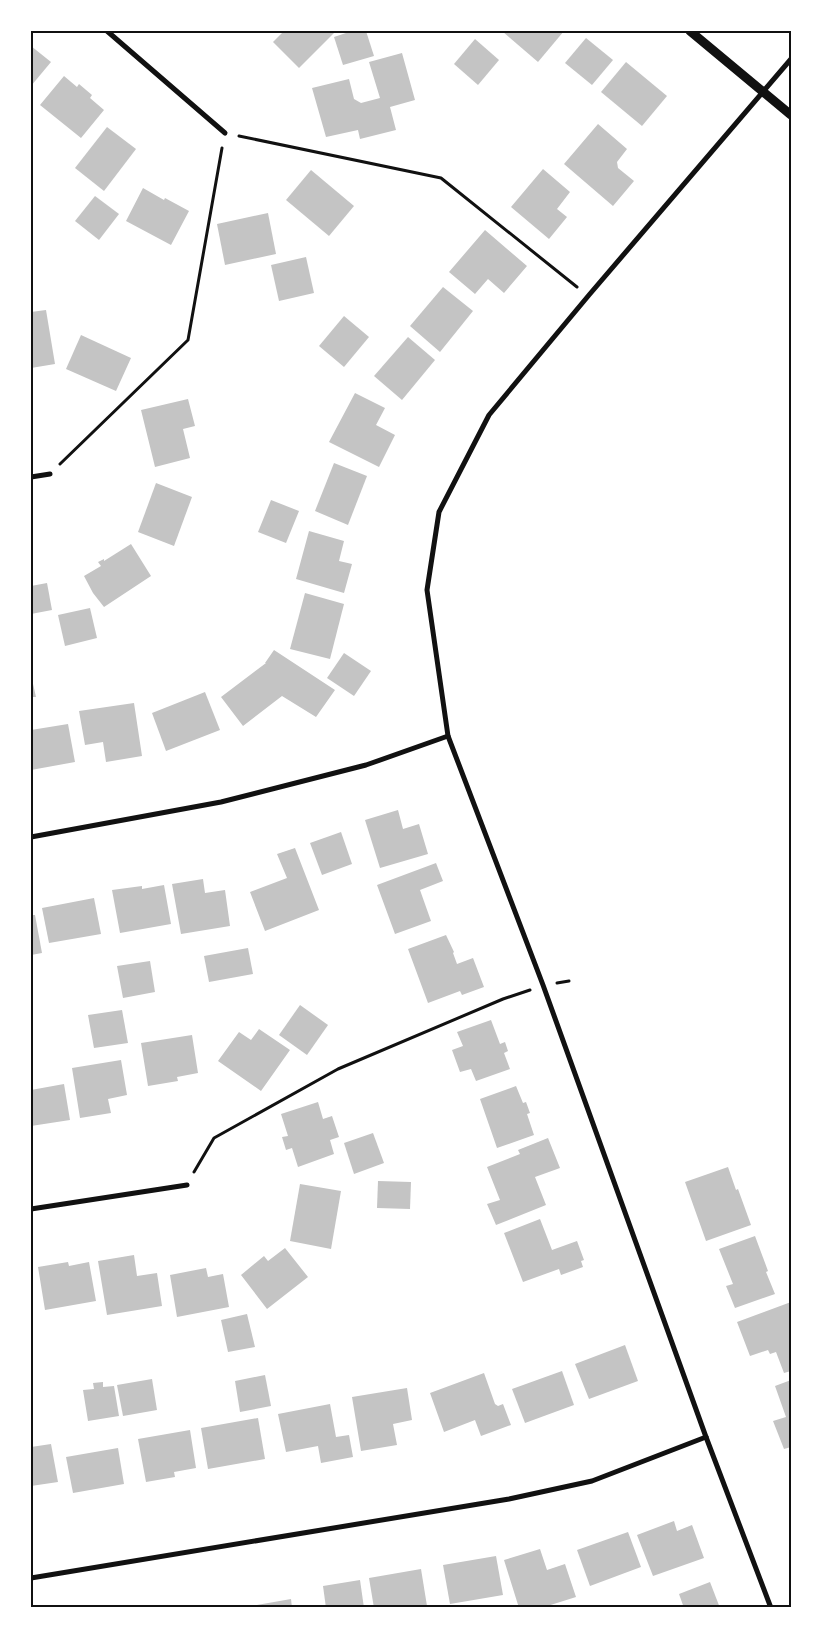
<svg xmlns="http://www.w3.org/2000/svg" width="822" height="1639" viewBox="0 0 822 1639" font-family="Barlow,sans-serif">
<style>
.building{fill:#c4c4c4}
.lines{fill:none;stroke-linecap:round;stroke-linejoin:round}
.path{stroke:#111;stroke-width:3}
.minor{stroke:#111;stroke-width:5}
.tertiary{stroke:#111;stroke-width:9}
.neatline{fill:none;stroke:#111;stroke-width:2}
</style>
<rect width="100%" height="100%" fill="#fff"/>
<!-- building -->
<g class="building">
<polygon points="284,31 336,31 299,68 273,42"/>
<polygon points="352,31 366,31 374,56 343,65 334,37"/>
<polygon points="502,31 564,31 538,62"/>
<polygon points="586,38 613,60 592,85 565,63"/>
<polygon points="475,39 499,60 478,85 454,64"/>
<polygon points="31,46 51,62 31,86"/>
<polygon points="402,53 415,100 390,107 396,130 360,139 358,130 326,137 312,88 349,79 354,99 361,103 380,98 369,62"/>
<polygon points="626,62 667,96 642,126 601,92"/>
<polygon points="64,76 77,87 79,84 92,95 90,98 104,110 81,138 40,105"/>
<polygon points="598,124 627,149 617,162 618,168 634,181 613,206 564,164"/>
<polygon points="107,127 136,149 104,191 75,168"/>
<polygon points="543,169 570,192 557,209 567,217 549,239 511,207"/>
<polygon points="311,170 354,206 329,236 286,200"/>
<polygon points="143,188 164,200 165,198 189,211 171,245 126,221"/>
<polygon points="95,196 119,214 99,240 75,221"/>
<polygon points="268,213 276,254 225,265 217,224"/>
<polygon points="485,230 527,266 504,293 488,279 475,294 449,272"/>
<polygon points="306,257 314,293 279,301 271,265"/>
<polygon points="443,287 473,311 440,352 410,326"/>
<polygon points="46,310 55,364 31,368 31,312"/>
<polygon points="344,316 369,337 344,367 319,346"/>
<polygon points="81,335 131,358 116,391 66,369"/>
<polygon points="408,337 435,360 402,400 374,376"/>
<polygon points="355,393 385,408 376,425 395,435 379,467 329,442"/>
<polygon points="188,399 195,426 183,429 190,458 155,467 141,410"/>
<polygon points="334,463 367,476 348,525 315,511"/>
<polygon points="156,483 192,497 174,546 138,532"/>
<polygon points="271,500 299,511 286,543 258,532"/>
<polygon points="309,531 344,541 339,561 352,564 344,593 296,579"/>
<polygon points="131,544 151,576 104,607 93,593 84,576 101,566 98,562 104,559 104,561"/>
<polygon points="47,583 52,610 31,614 31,586"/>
<polygon points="305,593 344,604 330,659 290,649"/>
<polygon points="90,608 97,638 65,646 58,615"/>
<polygon points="274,650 335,690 316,717 282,696 243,726 221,697 266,663 265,663"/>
<polygon points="344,653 371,671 354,696 327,678"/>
<polygon points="31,675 36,697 31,697"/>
<polygon points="205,692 220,730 166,751 152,713"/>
<polygon points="134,703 142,756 106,762 103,742 85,745 79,711"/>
<polygon points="68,724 75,762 31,770 31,730"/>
<polygon points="398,810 403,829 419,824 428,854 380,868 365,820"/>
<polygon points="341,832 352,864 322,875 310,843"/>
<polygon points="295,848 319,910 265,931 250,892 287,878 277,854"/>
<polygon points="436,863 443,881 420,890 431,921 395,934 377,885"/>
<polygon points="203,879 205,893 225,890 230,926 181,934 172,884"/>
<polygon points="164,885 171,924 120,933 112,890 142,886 142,889"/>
<polygon points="94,898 101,934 49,943 42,908"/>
<polygon points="31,915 35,915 42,953 31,955"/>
<polygon points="446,935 454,952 453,953 457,964 473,958 484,987 462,995 460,991 428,1003 408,949"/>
<polygon points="248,948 253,974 209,982 204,956"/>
<polygon points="150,961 155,992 123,998 117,966"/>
<polygon points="300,1005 328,1025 307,1055 279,1035"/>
<polygon points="122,1010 128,1043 94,1048 88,1015"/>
<polygon points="491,1020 500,1044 505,1042 508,1051 504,1053 510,1069 476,1081 471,1069 460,1072 452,1050 463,1046 457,1032"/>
<polygon points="259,1029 290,1050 261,1091 218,1061 239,1032 251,1040"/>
<polygon points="192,1035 198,1073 177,1077 178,1081 148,1086 141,1043"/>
<polygon points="121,1060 127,1095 108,1099 111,1113 80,1118 72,1068"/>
<polygon points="64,1084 70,1120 31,1126 31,1090"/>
<polygon points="516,1086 523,1103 526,1102 530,1113 527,1114 534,1135 497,1148 480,1099"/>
<polygon points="318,1102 323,1119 332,1116 339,1137 330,1140 334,1154 298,1167 292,1148 286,1150 282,1137 288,1136 281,1114"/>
<polygon points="373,1133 384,1163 354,1174 344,1143"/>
<polygon points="548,1138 560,1168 535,1177 546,1205 496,1225 487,1204 500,1200 487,1167 520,1154 518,1150"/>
<polygon points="728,1167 736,1190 738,1189 751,1225 706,1241 685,1182"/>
<polygon points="378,1181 411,1182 410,1209 377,1208"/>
<polygon points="300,1184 341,1191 331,1249 290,1241"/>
<polygon points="540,1219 552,1250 577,1241 584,1260 581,1261 583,1267 561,1275 559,1269 523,1282 504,1233"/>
<polygon points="755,1236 768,1271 766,1272 775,1294 735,1308 726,1286 733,1284 719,1249"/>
<polygon points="285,1248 308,1277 267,1309 241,1275 264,1256 268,1261"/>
<polygon points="134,1255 137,1276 157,1273 162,1306 107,1315 98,1261"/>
<polygon points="68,1262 69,1266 89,1262 96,1301 45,1310 38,1267"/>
<polygon points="206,1268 208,1277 223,1274 229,1307 177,1317 170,1275"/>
<polygon points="791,1302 791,1371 784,1373 776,1352 770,1354 768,1350 750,1356 737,1322"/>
<polygon points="247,1314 255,1347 228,1352 221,1320"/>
<polygon points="625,1345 638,1381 589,1399 575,1364"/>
<polygon points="562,1371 574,1405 525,1423 512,1389"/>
<polygon points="484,1373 495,1404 498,1406 503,1404 511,1425 481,1436 475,1420 444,1432 430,1393"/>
<polygon points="265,1375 271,1406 240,1412 235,1381"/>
<polygon points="152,1379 157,1410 123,1416 117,1385"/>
<polygon points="791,1380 791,1447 784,1449 773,1421 786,1417 775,1386"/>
<polygon points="103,1382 103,1387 114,1386 119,1416 88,1421 83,1390 94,1389 93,1383"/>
<polygon points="407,1388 412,1420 393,1424 397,1445 361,1451 352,1397"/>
<polygon points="330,1404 336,1437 349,1435 353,1457 321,1463 318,1446 286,1452 278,1414"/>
<polygon points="258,1418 265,1459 208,1469 201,1428"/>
<polygon points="190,1430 196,1468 174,1472 175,1477 146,1482 138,1439"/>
<polygon points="51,1444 58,1482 31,1486 31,1447"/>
<polygon points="118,1448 124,1484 73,1493 66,1457"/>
<polygon points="674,1521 677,1531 692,1525 704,1558 653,1576 637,1535"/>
<polygon points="628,1532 641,1567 590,1586 577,1550"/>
<polygon points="540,1549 547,1570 565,1564 576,1597 541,1608 519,1608 504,1560"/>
<polygon points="496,1556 503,1595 450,1604 443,1565"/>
<polygon points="421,1569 427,1606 417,1608 374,1608 369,1578"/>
<polygon points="360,1580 364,1608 326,1608 323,1586"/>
<polygon points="710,1582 720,1608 684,1608 679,1594"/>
<polygon points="291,1599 292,1608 245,1608 245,1607"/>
</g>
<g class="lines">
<!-- path -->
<g class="path">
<polyline points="239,136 441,178 577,287"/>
<polyline points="60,464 188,340 222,148"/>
<polyline points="557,983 569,981"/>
<polyline points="194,1172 214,1138 338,1069 503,999 530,990"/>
</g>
<!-- minor -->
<g class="minor">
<polyline points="107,31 225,133"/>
<polyline points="31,477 50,474"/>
<polyline points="31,837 221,802 366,765 448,736"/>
<polyline points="31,1209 187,1185"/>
<polyline points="31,1578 509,1499 592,1481 706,1437"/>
<polyline points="771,1608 706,1437 543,985 448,736 427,590 439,512 489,415 589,295 791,59"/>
</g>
<!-- tertiary -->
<polyline class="tertiary" points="690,31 791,115"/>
</g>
<!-- border -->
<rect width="822" height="1639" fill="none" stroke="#ffffff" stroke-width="65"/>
<rect x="32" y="32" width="758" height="1574" class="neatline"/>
</svg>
